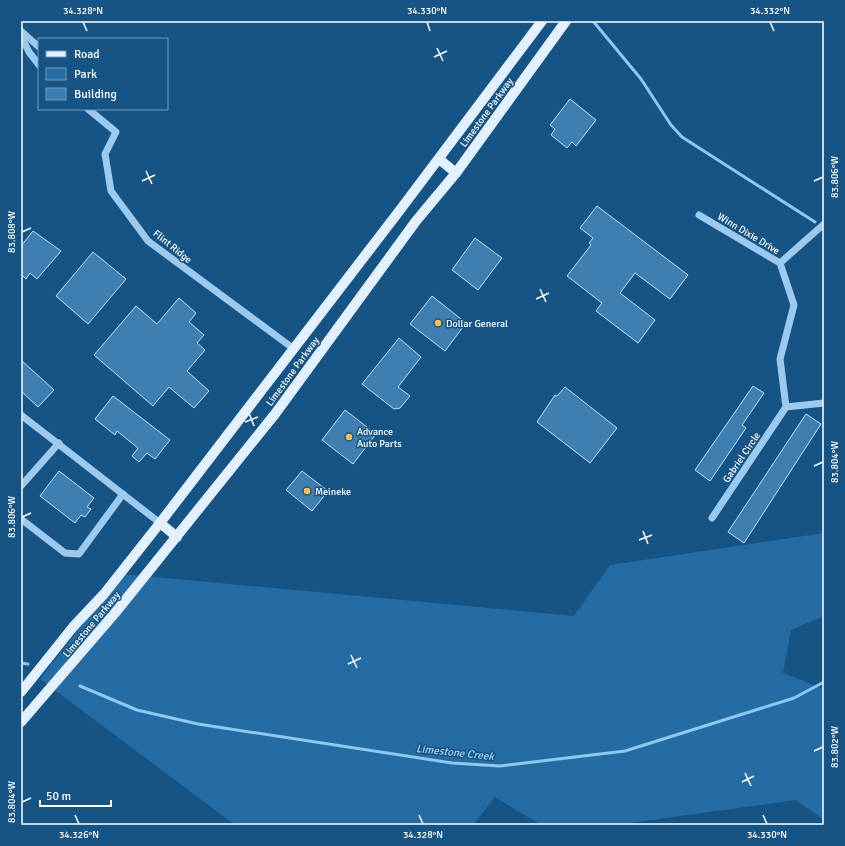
<svg xmlns="http://www.w3.org/2000/svg" width="845" height="846" viewBox="0 0 845 846" font-family="Signika,sans-serif">
<style>
.green{fill:#266ca4}
.lines{fill:none;stroke-linecap:round;stroke-linejoin:round}
.stream{stroke:#8ec7f0;stroke-width:3}
.building{fill:#3f7eb0;stroke:#c2e1fa}
.minor{stroke:#9ccaee;stroke-width:7}
.major{stroke:#e3f1ff;stroke-width:10}
.ticks{fill:none;stroke:#fff;stroke-width:1.5}
.poi-dot{fill:#ffbd59;stroke:#165486;stroke-width:1.5}
.labels{text-anchor:middle;stroke-width:3;stroke-linejoin:round;paint-order:stroke}
.street-label{font-size:10px;fill:#fff;stroke:#165486}
.poi-label{font-size:10px;fill:#fff;stroke:#165486;text-anchor:start}
.water-label{font-size:11px;font-style:italic;fill:#a8d4f5;stroke:#165486}
.neatline{fill:none;stroke:#fff;stroke-width:1.5}
.ticks-label{font-size:10px;text-anchor:middle;fill:#fff}
</style>
<rect width="100%" height="100%" fill="#165486"/>
<!-- green -->
<polygon class="green" points="824,533 824,616 791,630 783,673 824,689 824,820 796,800 615,825 541,825 495,797 473,825 235,825 40,679 122,574 574,616 610,565"/>
<g class="lines">
<!-- stream -->
<g class="stream">
<polyline points="593,21 641,79 671,125 682,137 815,222"/>
<polyline points="21,663 28,664"/>
<polyline points="80,686 137,710 198,724 452,763 500,766 625,751 794,698 824,682"/>
</g>
</g>
<!-- building -->
<g class="building">
<polygon points="570,99 596,120 576,146 572,142 567,148 551,135 555,129 550,125"/>
<polygon points="597,206 688,275 670,299 635,273 620,293 655,320 638,343 596,311 602,303 567,276 591,245 589,243 593,238 580,228"/>
<polygon points="33,231 61,251 37,279 30,273 26,279 21,274 21,246"/>
<polygon points="475,238 502,258 478,290 452,270"/>
<polygon points="93,252 126,279 88,324 56,296"/>
<polygon points="432,296 466,323 445,351 410,324"/>
<polygon points="179,298 196,313 189,322 204,335 197,343 205,350 187,371 209,391 194,408 169,387 153,406 94,355 136,306 157,324"/>
<polygon points="399,338 421,357 398,387 410,396 400,408 394,409 362,384"/>
<polygon points="21,360 54,390 38,407 21,391"/>
<polygon points="753,386 764,393 742,425 746,428 710,481 695,470"/>
<polygon points="565,387 617,428 590,463 537,422 555,395 557,396"/>
<polygon points="113,396 170,440 155,459 147,453 139,462 132,456 138,448 117,431 115,435 95,419"/>
<polygon points="345,410 376,434 353,464 322,440"/>
<polygon points="806,414 821,424 744,543 728,532"/>
<polygon points="59,471 94,498 87,507 91,509 85,517 81,515 75,523 40,496"/>
<polygon points="302,471 328,491 312,511 286,490"/>
</g>
<g class="lines">
<!-- minor -->
<g class="minor">
<polyline points="21,31 39,47"/>
<polyline points="21,36 29,52 39,65"/>
<polyline points="88,109 116,132 105,154 111,191 148,241 294,349"/>
<polyline points="699,215 780,263"/>
<polyline points="780,263 824,224"/>
<polyline points="786,407 824,403"/>
<polyline points="21,415 160,523"/>
<polyline points="21,486 59,443"/>
<polyline points="712,518 786,407 780,359 794,305 780,263"/>
<polyline points="21,519 65,553 79,554 123,494"/>
</g>
<!-- major -->
<g class="major">
<polyline points="439,159 456,173"/>
<polyline points="160,523 177,537"/>
<polyline points="21,692 73,627 104,594 160,523 400,210 542,21"/>
<polyline points="21,722 115,613 275,414 416,221 456,173 566,21"/>
</g>
</g>
<!-- ticks -->
<path class="ticks" d="M83 22 87 31M427 22 430 31M770 22 774 31M437 48 443 61M434 57 447 51M146 171 152 184M142 181 155 175M814 181 823 177M22 232 31 228M540 289 546 302M536 299 549 293M249 413 254 426M245 422 258 417M814 466 823 462M22 517 31 513M643 531 648 544M639 540 652 535M351 655 357 668M348 664 361 658M814 751 823 747M745 773 751 786M742 782 754 776M22 802 31 798M75 815 79 824M419 815 423 824M763 815 767 824"/>
<!-- markers -->
<g class="poi-dot">
<circle cx="438" cy="323" r="4"/>
<circle cx="349" cy="437" r="4"/>
<circle cx="307" cy="491" r="4"/>
</g>
<g class="labels">
<!-- street labels -->
<g class="street-label">
<text transform="translate(486 112) rotate(-54)" y="4">Limestone Parkway</text>
<text transform="translate(749 233) rotate(31)" y="4">Winn Dixie Drive</text>
<text transform="translate(173 246) rotate(39)" y="4">Flint Ridge</text>
<text transform="translate(292 371) rotate(-54)" y="4">Limestone Parkway</text>
<text transform="translate(741 457) rotate(-56)" y="4">Gabriel Circle</text>
<text transform="translate(91 624) rotate(-50)" y="4">Limestone Parkway</text>
</g>
<!-- poi labels -->
<g class="poi-label">
<text x="446" y="327">Dollar General</text>
<text x="357" y="435">Advance<tspan x="357" dy="12">Auto Parts</tspan></text>
<text x="315" y="495">Meineke</text>
</g>
<!-- water labels -->
<g class="water-label">
<text transform="translate(455 752) rotate(6)" y="4">Limestone Creek</text>
</g>
</g>
<!-- border -->
<rect width="845" height="846" fill="none" stroke="#165486" stroke-width="44"/>
<!-- legend -->
<rect x="38" y="38" width="130" height="72" fill="#165486" stroke="#7398b6"/>
<rect x="46" y="51" width="20" height="6" fill="#e3f1ff" stroke="#7398b6"/>
<text x="74" y="58" font-size="12" fill="#ffffff">Road</text>
<rect x="46" y="68" width="20" height="12" fill="#266ca4" stroke="#7398b6"/>
<text x="74" y="78" font-size="12" fill="#ffffff">Park</text>
<rect x="46" y="88" width="20" height="12" fill="#3f7eb0" stroke="#7398b6"/>
<text x="74" y="98" font-size="12" fill="#ffffff">Building</text>
<!-- scale -->
<path d="M40 800v6h71v-6" fill="none" stroke="#ffffff" stroke-width="2"/>
<text x="46" y="800" font-size="12" fill="#ffffff" stroke="#165486" stroke-width="3" paint-order="stroke">50 m</text>
<rect x="22" y="22" width="801" height="802" class="neatline"/>
<g class="ticks-label">
<text x="83" y="14">34.328°N</text>
<text x="427" y="14">34.330°N</text>
<text x="770" y="14">34.332°N</text>
<text transform="translate(834 177) rotate(-90)" y="4">83.806°W</text>
<text transform="translate(11 232) rotate(-90)" y="4">83.808°W</text>
<text transform="translate(834 462) rotate(-90)" y="4">83.804°W</text>
<text transform="translate(11 517) rotate(-90)" y="4">83.806°W</text>
<text transform="translate(834 747) rotate(-90)" y="4">83.802°W</text>
<text transform="translate(11 802) rotate(-90)" y="4">83.804°W</text>
<text x="79" y="838">34.326°N</text>
<text x="423" y="838">34.328°N</text>
<text x="767" y="838">34.330°N</text>
</g>
</svg>
